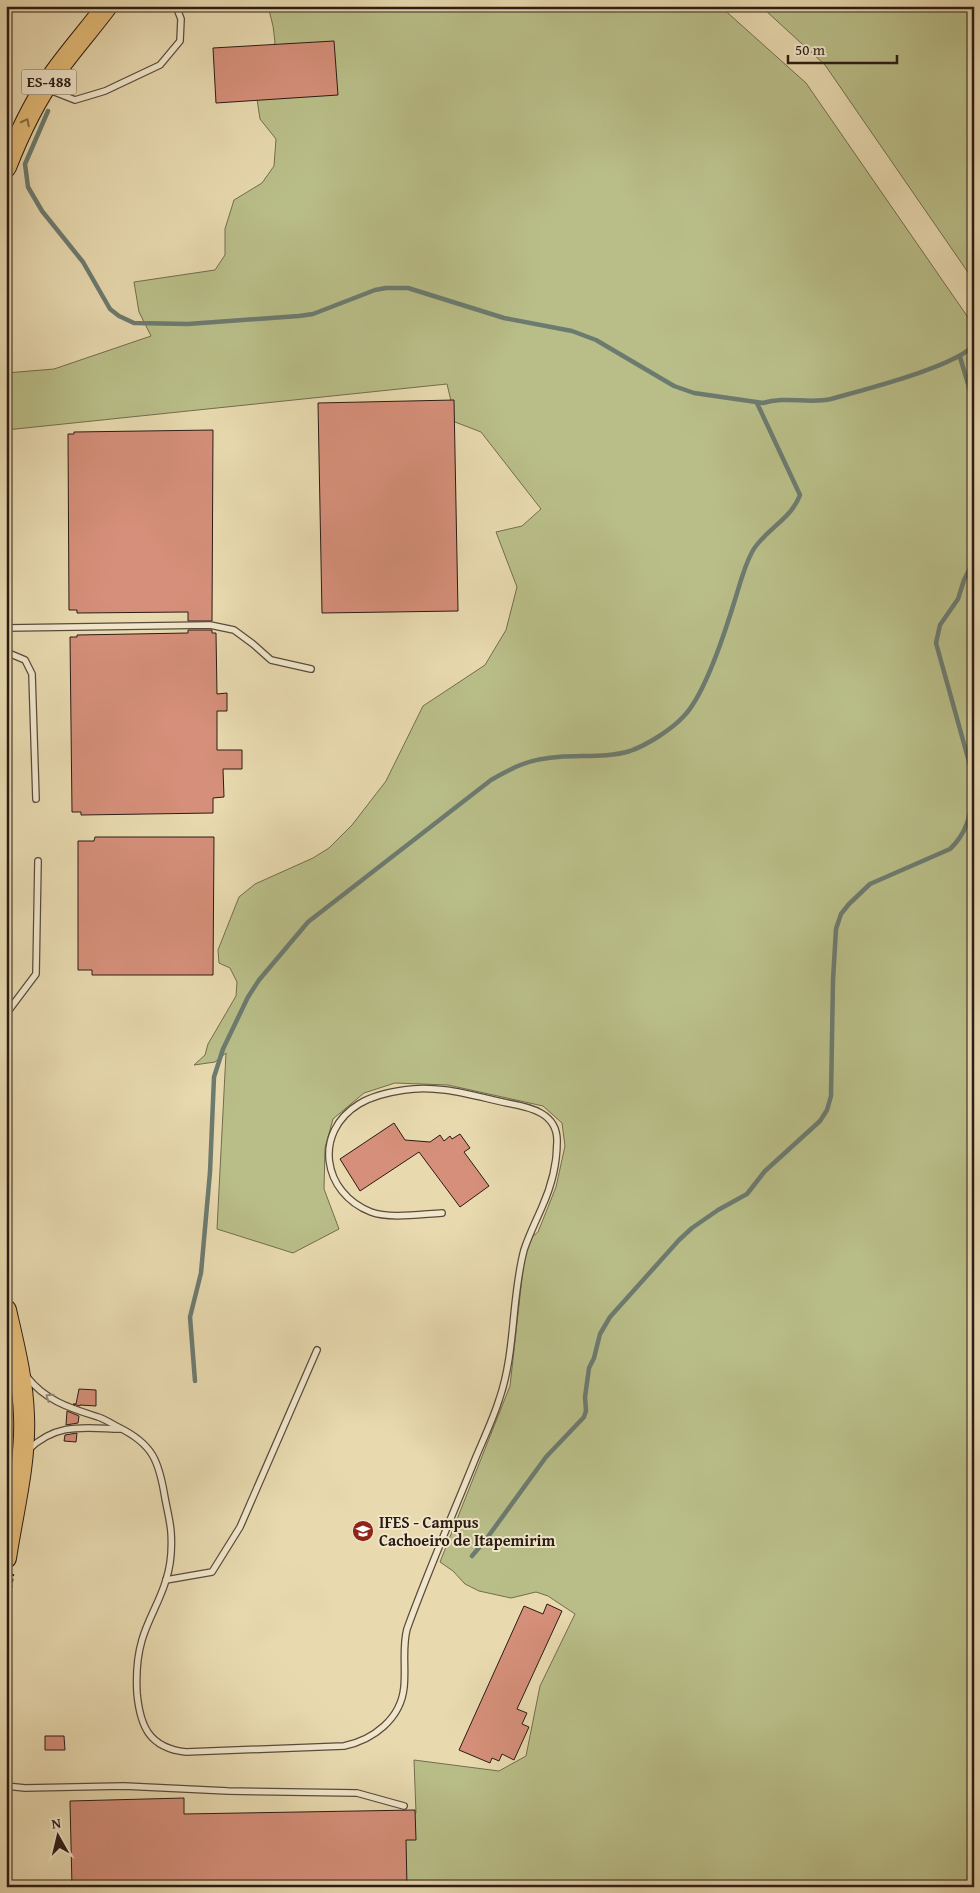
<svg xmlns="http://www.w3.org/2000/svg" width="980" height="1893" viewBox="0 0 980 1893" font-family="'Gentium Book Plus',serif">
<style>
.green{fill:#b9be88;stroke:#726d4e}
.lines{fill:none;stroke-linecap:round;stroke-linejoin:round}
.stream{stroke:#6c7b70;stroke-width:4.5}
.building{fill:#d58f7a;stroke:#2b1c14}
.service-casing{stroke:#5a4b3b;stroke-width:8}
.trunk-casing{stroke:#2b1c14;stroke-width:22}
.path{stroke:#2b1c14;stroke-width:2.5;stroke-dasharray:4 2.5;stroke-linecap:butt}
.service{stroke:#f0e6cb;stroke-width:5.5}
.trunk{stroke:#e4bc78;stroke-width:20}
.oneway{stroke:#886c46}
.oneway2{stroke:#978b79}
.labels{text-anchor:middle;stroke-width:4;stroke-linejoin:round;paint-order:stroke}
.shield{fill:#f0e6cb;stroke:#66594b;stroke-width:1}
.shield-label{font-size:15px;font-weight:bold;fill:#2b1c14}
.poi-label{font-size:16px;font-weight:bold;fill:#2b1c14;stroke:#f0e6cb;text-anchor:start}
</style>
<rect width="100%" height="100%" fill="#e8d9af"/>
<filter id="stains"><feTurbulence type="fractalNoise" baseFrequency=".004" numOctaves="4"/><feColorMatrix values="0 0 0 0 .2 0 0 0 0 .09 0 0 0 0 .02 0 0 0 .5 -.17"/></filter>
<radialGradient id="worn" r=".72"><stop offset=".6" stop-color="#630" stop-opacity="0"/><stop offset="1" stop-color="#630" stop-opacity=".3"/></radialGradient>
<!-- green -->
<g class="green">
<polygon points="268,6 720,6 806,83 974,326 974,1887 395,1887 404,1822 416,1813 414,1760 499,1771 526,1756 540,1686 575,1614 548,1596 536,1592 511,1598 479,1591 465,1584 453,1571 440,1562 510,1386 526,1242 538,1232 556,1187 565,1146 562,1123 543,1106 448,1085 395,1083 364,1093 333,1119 325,1148 324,1189 339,1229 293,1253 217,1229 226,1053 215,1062 194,1065 205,1055 208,1044 236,996 237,982 230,968 219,963 218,950 239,897 255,884 313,858 329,848 352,825 386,781 423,706 485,665 506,630 517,587 496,532 522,526 541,509 481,432 442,417 451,401 447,384 6,430 6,373 54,369 151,336 139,312 134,282 215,270 225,255 225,229 234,200 262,183 274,166 276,139 260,119 257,99 266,83 275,42 273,26"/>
<polygon points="774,6 974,6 974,281 825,65 765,10"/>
</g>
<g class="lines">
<!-- stream -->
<g class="stream">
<path d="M48 111 25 164 28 187 42 211 83 262 110 309 119 316 134 323 188 324 299 316 313 314 375 290 386 288H408L504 318 572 331 596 340 674 386 694 393 763 403C785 396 809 404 831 399 862 390 955 367 974 345"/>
<polyline points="960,357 974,404"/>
<polyline points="974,560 964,580 958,599 940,625 936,643 973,776 974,786"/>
<path d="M195 1381 190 1317 201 1273 210 1172 214 1077 223 1049 248 997 259 980 308 922 491 780C515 766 530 759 558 757 582 755 607 758 630 751 647 745 671 730 684 716 704 695 724 635 733 606 739 588 743 569 752 552 764 530 791 520 800 495L757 403"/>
<path d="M472 1556 487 1538 546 1457 584 1417 586 1411 585 1397 589 1368 594 1358 600 1334 610 1317 679 1240 692 1228 718 1210 747 1194 765 1171 820 1121 827 1110 831 1096 833 980 836 929 841 914 849 904 870 884 950 849C967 833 970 816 974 793"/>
</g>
</g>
<!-- building -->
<g class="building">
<polygon points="334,41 338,95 216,103 213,48"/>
<polygon points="454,400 458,611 322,613 318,403"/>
<polygon points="213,430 212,621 188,621 188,612 77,613 77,610 69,610 68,434 74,434 74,432"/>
<polygon points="188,630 212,630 212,633 216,633 217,694 227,693 227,711 217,711 217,750 242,750 242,769 223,769 224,797 213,798 213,813 81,815 81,812 72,812 70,637 77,637 77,635 188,633"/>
<polygon points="95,837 214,837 213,975 92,975 92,970 78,970 78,841 94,841"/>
<polygon points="394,1123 405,1140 430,1142 440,1135 444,1141 450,1136 452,1139 460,1134 470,1148 464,1152 489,1186 460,1207 419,1152 360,1191 340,1159"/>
<polygon points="79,1389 96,1390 96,1406 80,1405 80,1406 73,1404 76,1404"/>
<polygon points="67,1411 79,1416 78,1423 66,1425"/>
<polygon points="77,1433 76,1442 64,1441 65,1435"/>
<polygon points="547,1604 562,1611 517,1709 527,1713 522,1724 529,1727 514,1760 502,1754 499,1761 492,1758 490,1763 459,1750 524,1606 543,1614"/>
<polygon points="45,1736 64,1736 65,1750 45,1750"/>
<polygon points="184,1798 184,1814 415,1810 416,1840 406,1840 407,1887 72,1887 70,1801"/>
</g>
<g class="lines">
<!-- service casing -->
<g class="service-casing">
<g id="service">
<polyline points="47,89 75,100 105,91 160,65 180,41 181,19 176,6"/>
<polyline points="6,628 210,625 234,630 253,644 271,660 311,669"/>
<polyline points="6,652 25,660 32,674 36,799"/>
<polyline points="6,1014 36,974 38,861"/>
<path d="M27 1377C46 1401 70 1408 98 1417 105 1419 112 1424 118 1427 153 1444 159 1461 165 1498 167 1509 170 1520 171 1532 172 1547 171 1565 166 1580 160 1601 148 1619 142 1640 137 1657 136 1675 137 1693 140 1726 149 1748 186 1752L344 1746C373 1740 401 1719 404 1687 406 1667 402 1648 407 1629 428 1571 453 1514 476 1457 484 1438 493 1419 499 1400 516 1351 511 1299 524 1250 529 1235 536 1221 542 1207 551 1187 557 1164 557 1142 558 1113 530 1107 507 1103 474 1096 438 1084 404 1090 390 1092 372 1096 359 1104 313 1132 322 1193 371 1212 389 1219 422 1214 442 1213"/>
<path d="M28 1450C57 1422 84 1428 120 1429"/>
<polyline points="166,1580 212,1572 240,1527 317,1350"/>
<polyline points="6,1786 25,1788 124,1786 228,1791 357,1793 404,1806"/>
</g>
</g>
<!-- trunk casing -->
<g class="trunk-casing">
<g id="trunk">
<path d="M6 167C19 134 34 102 54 74 71 50 90 29 107 6"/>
<path d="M6 1310C14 1345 23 1380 24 1416 26 1463 13 1512 6 1558"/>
</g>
</g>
<!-- path -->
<polyline class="path" points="6,1621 13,1574"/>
<!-- service -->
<use href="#service" class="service"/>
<!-- trunk -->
<use href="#trunk" class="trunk"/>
</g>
<!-- one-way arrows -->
<defs><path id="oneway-chevron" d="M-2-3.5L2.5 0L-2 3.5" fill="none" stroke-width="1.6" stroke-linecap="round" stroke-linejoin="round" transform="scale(1.25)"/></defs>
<use class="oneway" href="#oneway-chevron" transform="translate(26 122) rotate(-63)"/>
<use class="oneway2" href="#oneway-chevron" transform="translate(49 1397) rotate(-145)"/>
<!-- icons -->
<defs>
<g id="university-disc" transform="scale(1.125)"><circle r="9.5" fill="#8f2418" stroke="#f0e6cb"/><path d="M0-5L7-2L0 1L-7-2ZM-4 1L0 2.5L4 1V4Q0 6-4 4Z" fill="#fff"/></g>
</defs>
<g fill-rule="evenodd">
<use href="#university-disc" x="363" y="1531"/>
</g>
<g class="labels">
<!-- shield labels -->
<rect class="shield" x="21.5" y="69.5" width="55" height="25" rx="4"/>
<g class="shield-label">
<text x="49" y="87">ES-488</text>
</g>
<!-- poi labels -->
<g class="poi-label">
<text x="379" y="1528">IFES - Campus<tspan x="379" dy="18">Cachoeiro de Itapemirim</tspan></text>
</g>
</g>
<!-- margin -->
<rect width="980" height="1893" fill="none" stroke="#e8d9af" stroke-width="25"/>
<rect x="8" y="8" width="965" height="1878" fill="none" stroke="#2b1c14" stroke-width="2.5"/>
<rect x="12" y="12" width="955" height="1868" fill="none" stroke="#2b1c14"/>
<!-- north arrow -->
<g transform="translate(58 1836) rotate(352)" stroke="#f0e6cb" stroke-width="4" paint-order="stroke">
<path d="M0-4L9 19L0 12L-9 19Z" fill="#2b1c14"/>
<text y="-8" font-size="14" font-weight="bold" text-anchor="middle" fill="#2b1c14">N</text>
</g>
<!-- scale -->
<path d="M788 55v8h109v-8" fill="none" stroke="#2b1c14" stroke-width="2.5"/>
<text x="795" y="55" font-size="15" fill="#2b1c14" stroke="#f0e6cb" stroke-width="4" paint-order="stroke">50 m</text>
<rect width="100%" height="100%" filter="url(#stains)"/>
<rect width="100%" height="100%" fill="url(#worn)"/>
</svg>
